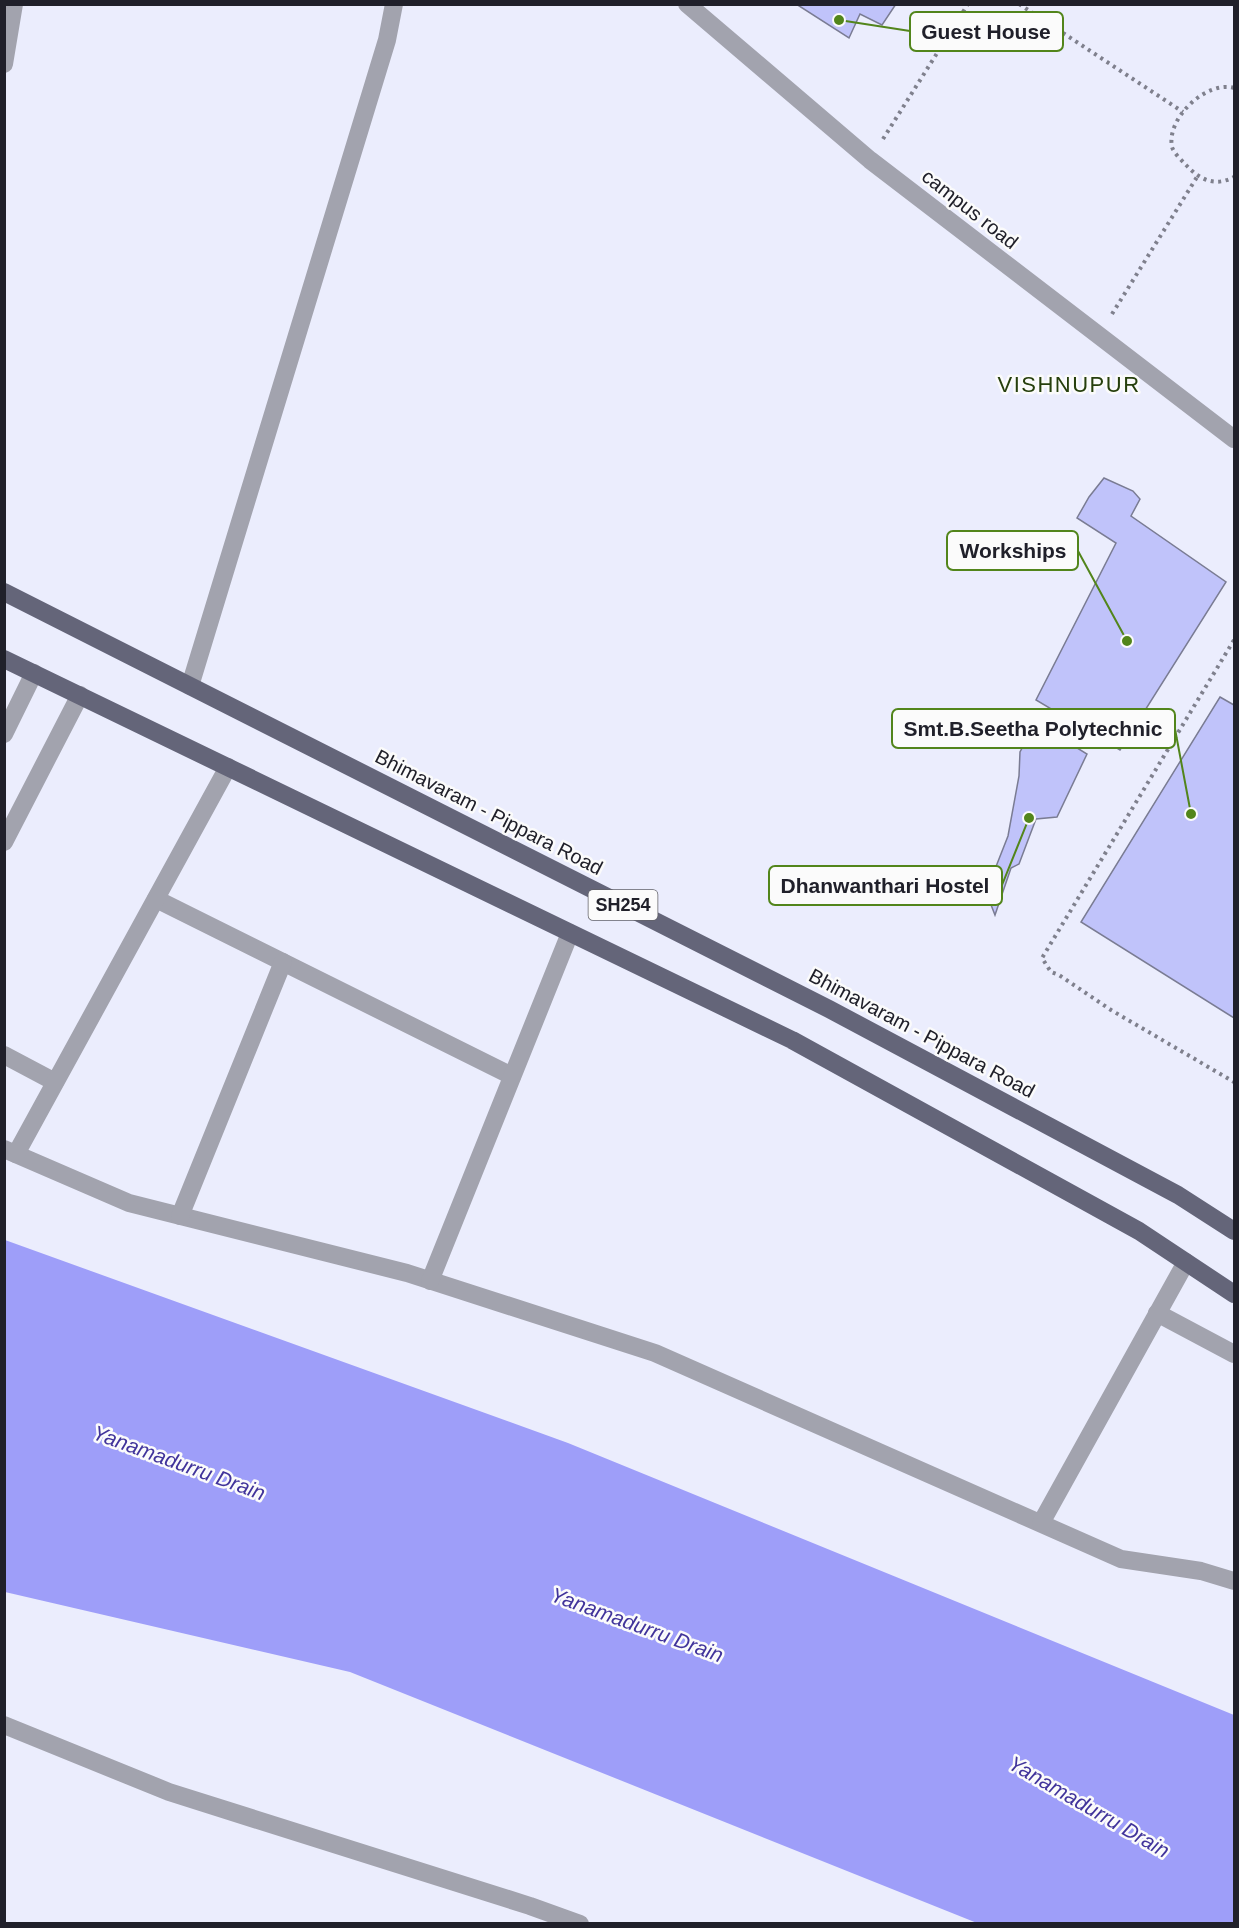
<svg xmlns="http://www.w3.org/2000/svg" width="1239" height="1928" viewBox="0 0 1239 1928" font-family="Helvetica,sans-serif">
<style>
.water{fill:#9e9ef9}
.building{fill:#c0c3fa;stroke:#7a7c93;stroke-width:1.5}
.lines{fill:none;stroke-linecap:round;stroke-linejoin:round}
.path{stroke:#7f808d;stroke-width:4;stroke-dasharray:3 4.5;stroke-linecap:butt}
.minor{stroke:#a2a3ae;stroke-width:18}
.major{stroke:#646579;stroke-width:18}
.labels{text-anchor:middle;stroke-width:5;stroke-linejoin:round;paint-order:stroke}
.shield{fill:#fbfbfb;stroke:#626269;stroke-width:1.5}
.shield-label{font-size:18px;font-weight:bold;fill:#20202a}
.street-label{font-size:20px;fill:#20202a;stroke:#fbfbfb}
.water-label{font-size:21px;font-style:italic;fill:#41349b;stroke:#fbfbfb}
.quarter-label{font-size:22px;letter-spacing:1.5px;fill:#263f0d;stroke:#fbfbfb}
.leader{fill:none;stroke:#52851b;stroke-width:2}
.callout-dot{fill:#52851b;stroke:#fbfbfb;stroke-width:2}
.callout{fill:#fbfbfb;stroke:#52851b;stroke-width:2}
.callout-label{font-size:21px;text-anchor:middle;font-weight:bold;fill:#20202a}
</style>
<rect width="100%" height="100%" fill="#ebedfd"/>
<!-- water -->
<polygon class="water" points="5,1240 568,1443 1234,1715 1234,1923 977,1923 350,1672 5,1592"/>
<!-- building -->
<g class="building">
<polygon points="796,4 896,4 882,25 860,14 849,38"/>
<polygon points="1104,478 1133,491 1140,499 1131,516 1226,582 1120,750 1036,700 1116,543 1077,518 1089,497"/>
<polygon points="1220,697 1234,705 1234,1018 1081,922"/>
<polygon points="1032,720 1087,754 1057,817 1036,819 1019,864 1011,868 995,915 986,892 1008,836 1019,776 1020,752 1028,737"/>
</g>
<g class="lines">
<!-- path -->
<g class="path">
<polyline points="1019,4 1183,112"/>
<path d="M1234 88C1207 80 1166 118 1172 147 1174 153 1181 160 1186 165 1200 180 1215 187 1234 177"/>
<polyline points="883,139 968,4"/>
<polyline points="1112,314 1197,177"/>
<polyline points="1234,640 1042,958 1051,972 1059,975 1111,1010 1234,1082"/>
</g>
<!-- minor -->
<g class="minor">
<polyline points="687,4 870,160 1234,439"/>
<polyline points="4,64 14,4"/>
<polyline points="190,686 387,40 394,4"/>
<polyline points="4,734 34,673"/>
<polyline points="4,842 80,695"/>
<polyline points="156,899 512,1076"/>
<polyline points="4,1055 55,1082"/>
<polyline points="4,1149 129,1203 407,1273 655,1353 1121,1559 1201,1571 1234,1581"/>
<polyline points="16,1154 228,767"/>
<polyline points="180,1216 283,962"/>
<polyline points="430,1281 570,933"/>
<polyline points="1157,1313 1234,1354"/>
<polyline points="1041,1523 1186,1262"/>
<polyline points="4,1725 169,1792 530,1906 580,1924"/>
</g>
<!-- major -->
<g class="major">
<polyline points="4,592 829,1009 1178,1195 1234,1231"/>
<polyline points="4,659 792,1040 1139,1231 1234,1294"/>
</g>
</g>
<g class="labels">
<!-- shield labels -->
<rect class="shield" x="588.5" y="890" width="69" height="30" rx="4.5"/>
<g class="shield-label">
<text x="623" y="911">SH254</text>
</g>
<!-- street labels -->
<g class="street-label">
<text transform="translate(970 209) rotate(38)" y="7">campus road</text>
<text transform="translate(489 812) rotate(27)" y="7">Bhimavaram - Pippara Road</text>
<text transform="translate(922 1033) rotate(28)" y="7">Bhimavaram - Pippara Road</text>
</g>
<!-- water labels -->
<g class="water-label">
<text transform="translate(179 1463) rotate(20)" y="7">Yanamadurru Drain</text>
<text transform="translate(637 1625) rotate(20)" y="7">Yanamadurru Drain</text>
<text transform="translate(1089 1807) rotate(30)" y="7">Yanamadurru Drain</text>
</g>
<!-- quarter labels -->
<g class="quarter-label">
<text x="1069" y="392">VISHNUPUR</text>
</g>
</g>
<!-- callouts -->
<path class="leader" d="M839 20L910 31M1127 641L1078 551M1191 814L1175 729M1029 818L1002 885"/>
<g class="callout-dot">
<circle cx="839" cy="20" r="6"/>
<circle cx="1127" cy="641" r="6"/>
<circle cx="1191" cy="814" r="6"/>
<circle cx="1029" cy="818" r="6"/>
</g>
<g class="callout">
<rect x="910" y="12" width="153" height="39" rx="6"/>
<rect x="947" y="531" width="131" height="39" rx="6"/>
<rect x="892" y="709" width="283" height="39" rx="6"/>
<rect x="769" y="866" width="233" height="39" rx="6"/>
</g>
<g class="callout-label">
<text x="986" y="39">Guest House</text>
<text x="1013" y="558">Workships</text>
<text x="1033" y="736">Smt.B.Seetha Polytechnic</text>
<text x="885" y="893">Dhanwanthari Hostel</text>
</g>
<!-- border -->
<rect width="1239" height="1928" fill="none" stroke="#20202a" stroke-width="12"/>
</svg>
